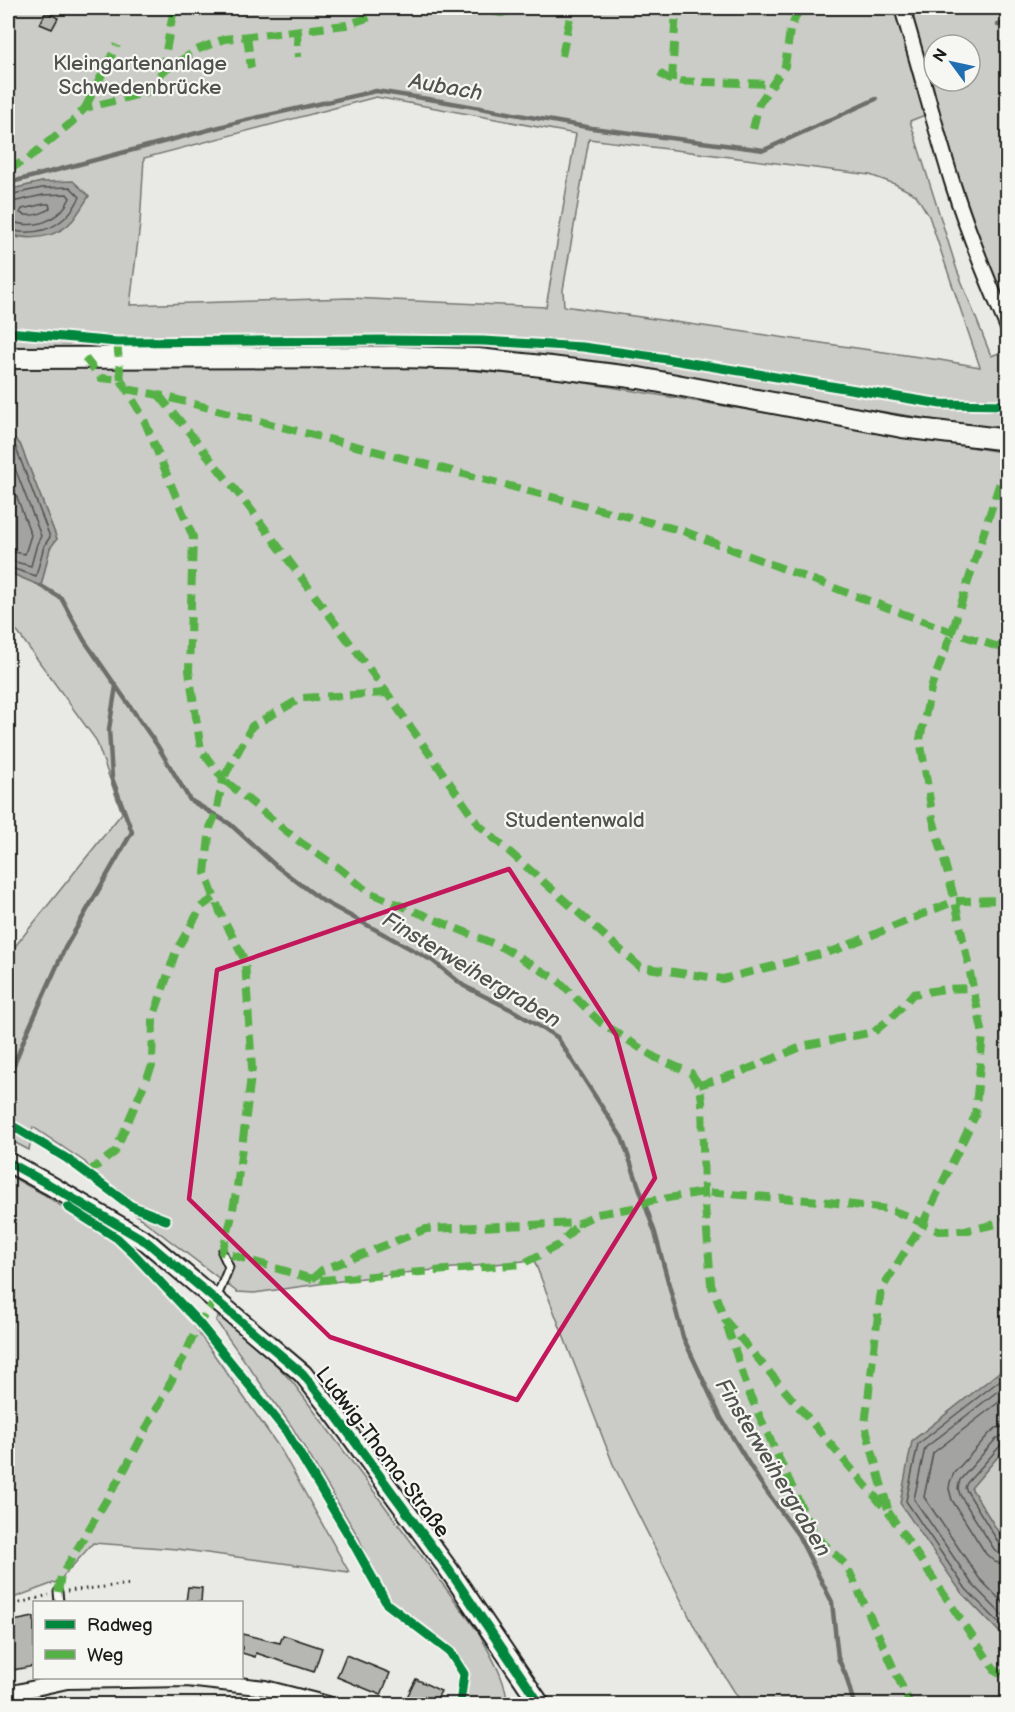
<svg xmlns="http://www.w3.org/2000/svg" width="1015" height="1712" viewBox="0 0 1015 1712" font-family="'Balsamiq Sans',sans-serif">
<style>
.green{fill:#cbcbc7;stroke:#747472;stroke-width:1.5;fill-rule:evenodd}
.water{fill:#a3a3a1;stroke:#6d6d6c;stroke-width:1.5}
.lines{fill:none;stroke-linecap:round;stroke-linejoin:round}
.shore{stroke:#525251;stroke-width:1.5}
.stream{stroke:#6d6d6c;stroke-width:4.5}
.building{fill:#b6b6b3;stroke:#1c1c1c;stroke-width:1.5}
.service-casing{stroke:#1c1c1c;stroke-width:11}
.minor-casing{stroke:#1c1c1c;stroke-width:18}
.tertiary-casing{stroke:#1c1c1c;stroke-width:22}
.secondary-casing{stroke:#1c1c1c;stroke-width:24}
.path{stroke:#1c1c1c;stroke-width:3;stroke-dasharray:1.5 4.5;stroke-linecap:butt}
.service{stroke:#f6f6f2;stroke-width:7}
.minor{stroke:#f6f6f2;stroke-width:14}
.tertiary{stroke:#f6f6f2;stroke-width:18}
.secondary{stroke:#f6f6f2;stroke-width:20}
.quiet{stroke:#55b145;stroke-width:8;stroke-dasharray:15 8;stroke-linecap:butt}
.cycleway-casing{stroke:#f6f6f2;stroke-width:13}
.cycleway{stroke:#00873e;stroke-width:9}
.marked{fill:none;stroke:#c2185b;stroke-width:4.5;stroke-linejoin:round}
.labels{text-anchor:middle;stroke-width:4.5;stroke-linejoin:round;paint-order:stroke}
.park-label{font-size:21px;fill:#51514f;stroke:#f6f6f2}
.street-label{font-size:21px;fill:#1c1c1c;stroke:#f6f6f2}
.water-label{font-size:22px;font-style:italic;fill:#525251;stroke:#f6f6f2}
</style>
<rect width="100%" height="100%" fill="#e9e9e5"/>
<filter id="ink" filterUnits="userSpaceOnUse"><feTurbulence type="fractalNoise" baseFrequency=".0167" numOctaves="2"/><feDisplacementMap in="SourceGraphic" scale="12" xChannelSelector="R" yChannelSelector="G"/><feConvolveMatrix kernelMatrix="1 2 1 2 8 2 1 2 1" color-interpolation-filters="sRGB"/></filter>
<g filter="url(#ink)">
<!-- green -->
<g class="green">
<path d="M8 8H1007V306L985 258 957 186 928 64 917 74 925 115 910 121 957 270 991 356 1007 350V430H998L558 360 406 347 8 349V233L19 238 42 182 8 190ZM934 45H970V81H934ZM376 97 576 134 546 307 350 298 130 305 140 224 144 158ZM589 139 870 175 895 184 916 195 929 216 980 367 940 360 564 306 563 290Z"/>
<polygon points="8,363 399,364 556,378 1007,453 1007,1366 912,1441 961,1592 1007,1640 1007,1704 742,1704 696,1630 613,1464 534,1260 384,1275 254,1293 237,1292 109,1194 85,1162 33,1127 29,1150 8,1139 8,955 122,813 96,740 8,619 8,572 41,586 50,548 57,539 20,444 8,433"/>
<polygon points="8,1175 43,1194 112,1240 175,1302 196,1329 281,1450 349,1572 177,1549 93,1543 59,1581 8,1600"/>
<path d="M228 1312 294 1384 479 1633C490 1655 507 1680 507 1704H463L467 1674 454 1650 389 1601 369 1562 359 1538 292 1427 216 1321 220 1314Z"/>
<polygon points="1007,1446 1007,1546 971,1488"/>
</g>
<!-- water -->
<g class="water">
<path d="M73 181 89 196C84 204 79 212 73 220 58 238 28 242 8 233V190L42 182Z"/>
<polygon points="8,433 20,444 57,539 50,548 41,586 8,572"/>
<polygon points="1007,1366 1007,1446 971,1488 1007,1546 1007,1640 961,1592 900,1503 912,1441"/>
</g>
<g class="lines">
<!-- shore -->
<g class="shore">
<path d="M8 195 42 188 70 187 80 197C68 221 49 234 21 232 17 232 12 229 8 228"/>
<path d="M8 203 43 195 67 194 70 198C62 216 43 227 22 224 17 224 13 221 8 221"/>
<path d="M44 204H49L50 208C43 214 28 218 20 213L22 209Z"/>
<polyline points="8,440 16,448 50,537 44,546 36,576 8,567"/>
<polyline points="8,450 41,536 37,544 31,566 8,560"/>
<polyline points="8,473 31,535 25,554 8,551"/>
<polyline points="1008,1374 918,1444 906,1501 966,1589 1008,1632"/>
<polyline points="1008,1383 925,1448 914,1499 972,1584 1008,1621"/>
<polyline points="1008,1395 933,1453 924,1497 979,1578 1008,1608"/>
<polyline points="1008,1426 996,1428 989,1434 954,1473 950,1482 949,1489 952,1500 986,1554 995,1562 1008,1565"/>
<polyline points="1008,1435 1001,1436 995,1440 960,1480 958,1488 960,1495 994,1549 999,1554 1008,1556"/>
<polyline points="1008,1443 1001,1445 967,1483 965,1488 1000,1545 1003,1548 1008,1548"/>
</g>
<!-- stream -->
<g class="stream">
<polyline points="998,25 1008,22"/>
<polyline points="8,183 246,120 376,91 441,101 592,128 764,150 876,99"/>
<polyline points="41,586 61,598 84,640 157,745 190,800 230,824 276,866 323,901 433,961 464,986 512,1010 557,1037 622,1138 655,1233 683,1337 721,1418 760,1482 798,1535 832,1602 838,1658 846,1676 854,1704"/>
<polyline points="8,1080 25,1037 65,948 132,832 112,778 109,729 116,686"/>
</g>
</g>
<!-- building -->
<g class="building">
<polygon points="46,12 58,18 52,29 40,24"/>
<polygon points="188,1587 202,1588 201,1602 186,1602"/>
<polygon points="34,1617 34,1666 8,1671 8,1622"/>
<polygon points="242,1634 280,1643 283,1635 322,1648 314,1672 256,1653 255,1657 242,1653"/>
<polygon points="346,1655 390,1673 381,1695 337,1677"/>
<polygon points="416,1679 441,1691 434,1704 422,1704 407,1697"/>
</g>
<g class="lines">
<!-- service casing -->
<g class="service-casing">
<g id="service">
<polyline points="216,1299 229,1267 222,1252"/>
<polyline points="58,1592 59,1602"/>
</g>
</g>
<!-- minor casing -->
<g class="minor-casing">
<g id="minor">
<path d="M902 8C920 67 935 128 954 188 969 235 988 282 1008 328"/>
<polyline points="8,1694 67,1681 187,1679 265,1688 328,1704"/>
</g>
</g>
<!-- tertiary casing -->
<g class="tertiary-casing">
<polyline id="tertiary" points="8,1162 48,1184 147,1242 303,1374 336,1416 449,1570 540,1704"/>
</g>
<!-- secondary casing -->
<g class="secondary-casing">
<polyline id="secondary" points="8,358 400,357 478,359 551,367 639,378 902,427 1008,440"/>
</g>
<!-- path -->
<g class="path">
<polyline points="8,330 14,333"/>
<polyline points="67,1591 132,1584"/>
<polyline points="8,1606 49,1595"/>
</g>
<!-- service -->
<use href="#service" class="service"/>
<!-- minor -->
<use href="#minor" class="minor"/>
<!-- tertiary -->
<use href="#tertiary" class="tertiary"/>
<!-- secondary -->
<use href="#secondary" class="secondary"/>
<!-- quiet -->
<g class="quiet">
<polyline points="470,8 502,13 514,8"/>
<polyline points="297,30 298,57"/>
<polyline points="247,36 251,68"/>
<polyline points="562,56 572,8"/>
<polyline points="162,72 174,8"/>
<polyline points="659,73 672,81 773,84"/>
<polyline points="672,81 676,8"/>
<polyline points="85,108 117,45"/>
<polyline points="753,129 759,104 785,66 790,30 797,14 803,8"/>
<polyline points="8,170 29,158 72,122 85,108 145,93 162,72 199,49 224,39 346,25 370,17 379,8"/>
<polyline points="117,342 121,380"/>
<polyline points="85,358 101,378 121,380 142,415 193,537 189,671 201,750 223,779 216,813 210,828 205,873 220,912 245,961 252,1068 237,1187 231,1220 222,1252 312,1279 322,1280 522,1264 559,1245 579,1223"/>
<polyline points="126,389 159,395 683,531 952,632 1008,650"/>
<polyline points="159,395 249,507 387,693 479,825 640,967 723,979 836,950 955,901 1008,900"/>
<polyline points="387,693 302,698 252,726 223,779 300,842 339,868 368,892 504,948 559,981 601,1023 656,1058 691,1073 699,1085 702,1100 704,1192 711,1284 725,1320 889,1513 995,1670 1008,1678"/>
<polyline points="699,1085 736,1074 806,1045 874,1032 895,1014 913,994 945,989 973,988"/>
<polyline points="87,1173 115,1152 152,1066 153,1018 176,951 202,906 214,898"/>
<polyline points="312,1279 322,1270 426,1229 579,1223 597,1214 633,1208 650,1201 704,1192 820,1201 887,1209 908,1216 938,1231 969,1230 996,1224 1008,1219"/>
<polyline points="727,1326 749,1393 804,1513 817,1537 847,1566 910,1704"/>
<polyline points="888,1509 865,1425 881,1290 923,1223 975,1116 983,1035 955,901 933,819 920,739 932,685 952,632 1008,457"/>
<polyline points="58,1592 61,1576 126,1467 185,1355 199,1323 216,1299"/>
</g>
<!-- cycleway casing -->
<g class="cycleway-casing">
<g id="cycleway">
<polyline points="8,332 117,342 381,340 483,341 583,347 654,357 941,404 1008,405"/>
<polyline points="8,1125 16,1128 66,1158 131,1206 166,1220"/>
<polyline points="8,1162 48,1184 147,1242 303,1374 336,1416 449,1570 540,1704"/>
<polyline points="68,1207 117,1238 134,1254 199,1323 286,1431 352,1541 387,1604 450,1652 464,1674 460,1704"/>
</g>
</g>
<!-- cycleway -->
<use href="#cycleway" class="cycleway"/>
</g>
</g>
<!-- marked area -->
<path class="marked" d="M509 869 616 1035 655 1178 517 1400 330 1337 189 1199 217 970Z"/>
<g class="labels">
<!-- park labels -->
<g class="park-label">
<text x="140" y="70">Kleingartenanlage<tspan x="140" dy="24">Schwedenbrücke</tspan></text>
<text x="575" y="827">Studentenwald</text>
</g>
<!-- street labels -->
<g class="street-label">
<text transform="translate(383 1452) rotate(53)" y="7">Ludwig-Thoma-Straße</text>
</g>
<!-- water labels -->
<g class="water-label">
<text transform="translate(446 86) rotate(10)" y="8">Aubach</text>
<text transform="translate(472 969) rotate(31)" y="8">Finsterweihergraben</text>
<text transform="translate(774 1467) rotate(59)" y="8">Finsterweihergraben</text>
</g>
</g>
<!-- margin -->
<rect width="1015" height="1712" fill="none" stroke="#f6f6f2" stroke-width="30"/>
<rect x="15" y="15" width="985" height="1682" fill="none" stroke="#1c1c1c" stroke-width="2" filter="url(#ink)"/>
<!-- legend -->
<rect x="33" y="1601" width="210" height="78" fill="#f6f6f2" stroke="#9f9f9c" stroke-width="1.5"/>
<rect x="45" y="1620" width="30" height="9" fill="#00873e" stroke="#9f9f9c" stroke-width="1.5"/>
<text x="87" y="1631" font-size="18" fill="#1c1c1c">Radweg</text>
<rect x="45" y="1650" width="30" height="9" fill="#55b145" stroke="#9f9f9c" stroke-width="1.5"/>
<text x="87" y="1661" font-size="18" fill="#1c1c1c">Weg</text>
<!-- north arrow -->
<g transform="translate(952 63) rotate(303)"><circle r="28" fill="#f6f6f2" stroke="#9f9f9c" stroke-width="1.5"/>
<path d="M0-4.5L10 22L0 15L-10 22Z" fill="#1f6fb2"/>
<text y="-9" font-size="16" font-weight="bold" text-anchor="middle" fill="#1c1c1c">N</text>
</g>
</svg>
